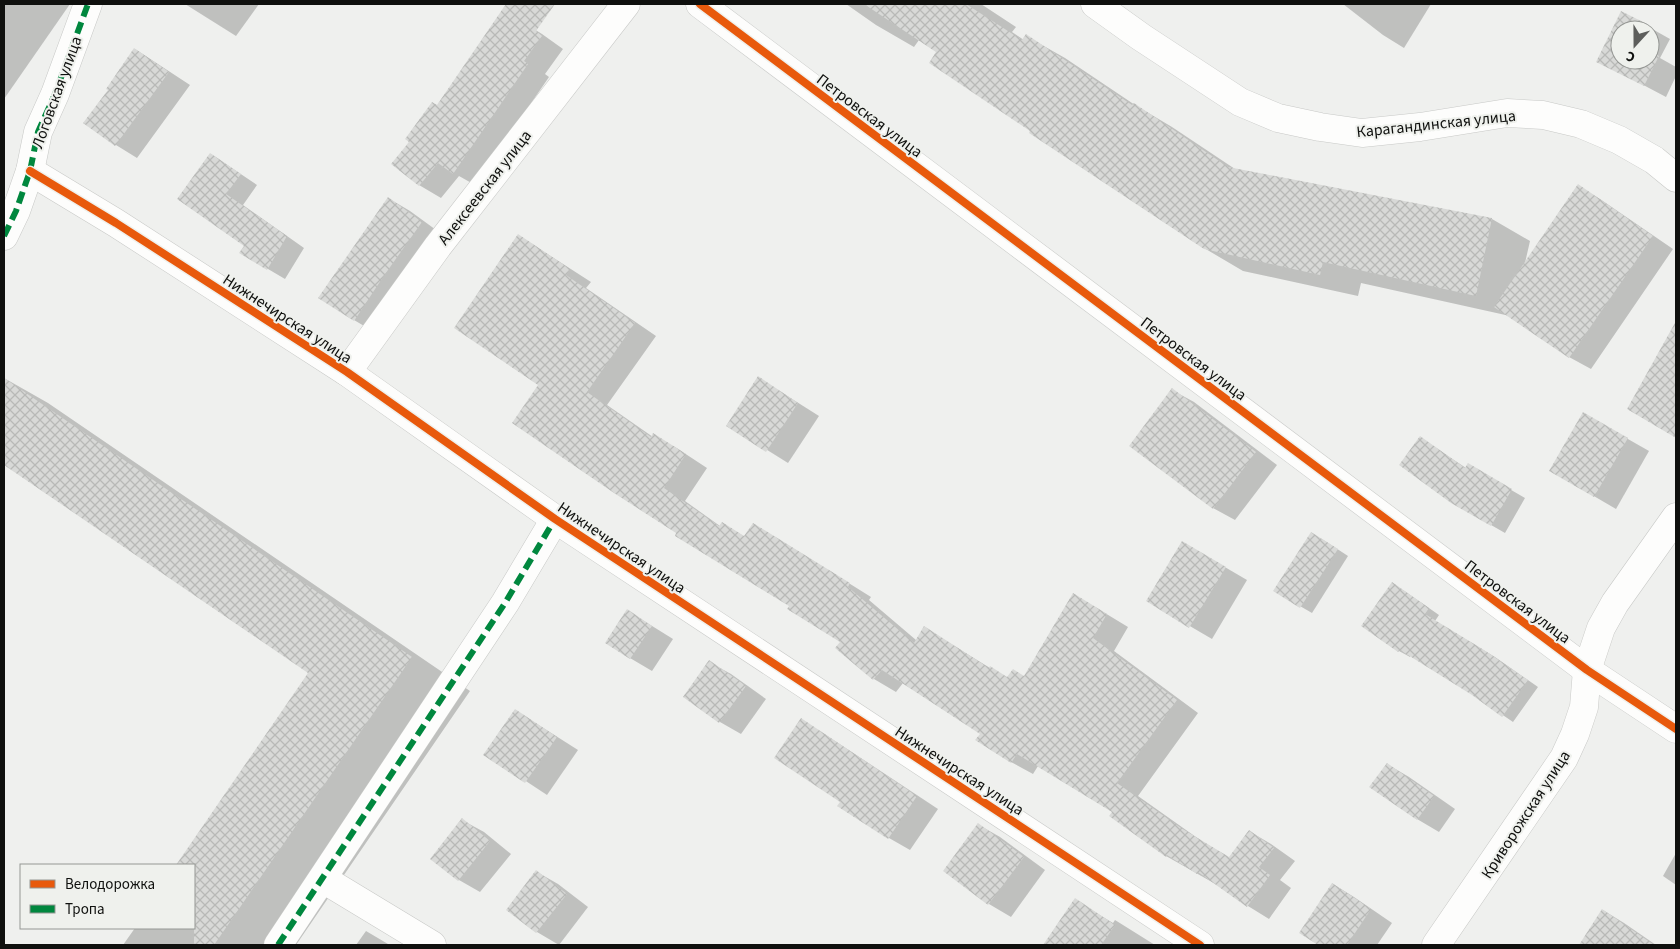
<svg xmlns="http://www.w3.org/2000/svg" width="1680" height="949" viewBox="0 0 1680 949" font-family="'Source Sans 3',sans-serif">
<style>
.shadow{fill:#0003;fill-rule:evenodd}
.building{fill:url(#building-cross-hatch)}
.lines{fill:none;stroke-linecap:round;stroke-linejoin:round}
.minor-casing{stroke:#c8c9c7;stroke-width:29}
.minor{stroke:#fdfdfc;stroke-width:28}
.quiet{stroke:#00873e;stroke-width:6;stroke-dasharray:12 6;stroke-linecap:butt}
.cycleway-casing{stroke:#eff1ed;stroke-width:11}
.cycleway{stroke:#e8590c;stroke-width:8}
.labels{text-anchor:middle;stroke-width:4;stroke-linejoin:round;paint-order:stroke}
.street-label{font-size:16px;fill:#0f100e;stroke:#eff1ed}
</style>
<defs>
<pattern id="building-cross-hatch" width="8" height="8" patternUnits="userSpaceOnUse" patternTransform="scale(1.25)"><rect width="8" height="8" fill="#d8d9d7"/><path d="M0 0l8 8M0 8l8-8" fill="none" stroke="#b8b9b7"/></pattern>
</defs>
<rect width="100%" height="100%" fill="#eff0ee"/>
<!-- shadow -->
<g class="shadow">
<polygon points="4,4 70,4 4,99"/>
<polygon points="185,4 259,4 236,36"/>
<polygon points="846,4 981,4 1016,27 1012,32 1024,40 1026,36 1065,58 1135,105 1172,127 1235,169 1492,219 1530,241 1525,263 1578,186 1600,199 1673,249 1591,369 1569,357 1510,316 1361,283 1358,296 1243,271 1204,248 1032,131 937,52 919,40 914,47 876,25"/>
<polygon points="1343,4 1431,4 1404,48 1383,35"/>
<path d="M1622 12 1670 39 1660 58 1676 67V76L1666 97 1598 61ZM1620 30H1650V60H1620Z"/>
<polygon points="521,21 542,34 563,49 545,74 549,77 475,185 459,176 441,198 419,185"/>
<polygon points="135,49 190,85 137,158 116,145 85,123 110,90"/>
<polygon points="211,154 257,185 243,205 304,248 285,279 241,253 246,246"/>
<polygon points="388,198 410,211 443,235 376,333 354,320"/>
<polygon points="518,235 591,282 586,288 656,336 607,405 653,437 675,447 707,468 685,501 720,526 722,523 745,537 775,537 871,597 869,600 916,640 925,628 990,668 1008,678 1024,677 1095,607 1128,627 1114,651 1198,713 1138,796 1203,842 1230,858 1249,831 1271,844 1295,861 1280,880 1291,888 1269,919 1248,906 1219,886 1166,856 1111,816 1114,812 1038,766 1033,774 1011,762 981,733 903,683 896,692 874,679 837,648 842,642 791,605 678,533 539,385"/>
<polygon points="1659,354 1676,364 1676,437 1629,408"/>
<polygon points="4,378 48,403 470,691 296,945 123,945 135,928 194,928 194,865 178,865 310,673 4,463"/>
<polygon points="759,378 819,416 788,463 727,425"/>
<polygon points="1172,390 1194,402 1277,465 1235,520 1213,508"/>
<polygon points="1584,414 1649,451 1616,509 1551,471"/>
<polygon points="1421,438 1466,468 1468,465 1525,498 1505,533 1451,502"/>
<polygon points="1322,539 1348,556 1312,613 1274,591"/>
<polygon points="1182,542 1247,580 1212,639 1147,601"/>
<polygon points="1403,590 1439,615 1435,621 1495,657 1538,687 1513,722 1472,694 1411,655 1410,657 1399,651"/>
<polygon points="628,611 673,639 652,671 630,658"/>
<polygon points="709,662 731,674 766,699 741,734 720,722 685,697"/>
<polygon points="515,710 578,750 547,795 485,754"/>
<polygon points="823,733 938,809 910,850 889,838"/>
<polygon points="1387,764 1409,777 1455,809 1439,832 1417,819"/>
<polygon points="462,820 484,832 511,854 480,892 459,880"/>
<polygon points="979,825 1000,837 1045,870 1011,917 989,904 945,871"/>
<polygon points="1676,853 1676,885 1663,876"/>
<polygon points="537,872 558,884 588,907 559,945 537,932 508,909"/>
<polygon points="1333,884 1354,897 1392,923 1377,945 1320,945 1301,932"/>
<polygon points="1075,900 1113,923 1115,920 1155,945 1044,945"/>
<polygon points="1603,910 1624,923 1656,945 1580,945"/>
<polygon points="366,931 388,944 390,945 356,945"/>
</g>
<!-- building -->
<g class="building">
<polygon points="506,4 555,4 536,31 542,36 524,61 528,64 453,174 438,163 419,186 391,164 409,142 405,139 432,102 437,105"/>
<polygon points="864,4 966,4 1022,40 1026,34 1132,105 1134,103 1228,167 1492,218 1476,296 1323,262 1320,275 1204,249 1029,133 1030,131 929,63 936,52"/>
<polygon points="1621,11 1649,25 1647,30 1620,30 1620,60 1650,60 1650,51 1659,56 1644,86 1596,62"/>
<polygon points="134,48 169,72 115,146 83,123 108,90 106,89"/>
<polygon points="210,153 241,174 226,194 287,236 267,270 239,253 244,246 177,199"/>
<polygon points="1578,184 1653,236 1569,358 1494,307"/>
<polygon points="388,197 422,222 383,277 354,321 318,298"/>
<polygon points="518,234 570,269 566,275 635,323 587,392 651,437 653,433 686,454 664,488 719,526 722,522 744,536 753,523 850,583 848,587 914,643 924,626 989,668 990,666 1007,677 1013,669 1024,676 1073,593 1107,614 1093,638 1177,700 1117,783 1181,828 1229,857 1249,830 1274,848 1259,867 1270,875 1247,907 1198,872 1197,874 1167,855 1166,857 1109,816 1112,812 1017,754 1011,763 975,740 980,734 882,670 873,680 835,648 840,642 787,609 789,606 675,536 676,533 614,493 512,423 538,385 454,328"/>
<polygon points="1676,321 1676,438 1627,409"/>
<polygon points="758,376 798,403 766,452 726,426"/>
<polygon points="4,378 412,657 214,945 194,945 194,865 176,865 308,673 4,465"/>
<polygon points="1172,388 1256,452 1213,509 1129,446"/>
<polygon points="1583,412 1628,438 1594,497 1549,471"/>
<polygon points="1420,436 1465,468 1468,463 1512,489 1491,526 1451,503 1399,465"/>
<polygon points="1311,532 1338,549 1300,608 1273,591"/>
<polygon points="1182,541 1226,567 1189,628 1146,601"/>
<polygon points="1392,582 1429,608 1425,614 1484,650 1528,680 1502,717 1472,695 1400,650 1398,652 1361,626"/>
<polygon points="627,609 652,626 630,659 605,643"/>
<polygon points="709,660 746,686 719,723 683,697"/>
<polygon points="515,709 557,737 525,783 483,755"/>
<polygon points="801,718 917,796 888,839 837,806 840,802 774,758"/>
<polygon points="1387,763 1434,796 1417,820 1369,787"/>
<polygon points="462,818 490,841 458,881 430,859"/>
<polygon points="978,823 1024,857 988,905 943,871"/>
<polygon points="536,870 567,894 536,933 506,910"/>
<polygon points="1332,883 1371,909 1347,945 1318,945 1299,933"/>
<polygon points="1075,898 1115,925 1101,945 1043,945"/>
<polygon points="1602,909 1654,945 1579,945"/>
</g>
<g class="lines">
<!-- minor casing -->
<g class="minor-casing">
<g id="minor">
<polyline points="700,4 1587,670 1676,729"/>
<polyline points="1095,4 1141,37 1240,102 1278,118 1320,127 1362,133 1420,127 1507,113 1543,115 1581,124 1619,140 1654,160 1676,178"/>
<polyline points="30,171 116,223 347,372 555,519 1200,945"/>
<polyline points="4,236 16,211 30,171 38,132 55,94 88,4"/>
<polyline points="347,372 438,246 626,4"/>
<polyline points="323,879 432,945"/>
<polyline points="278,945 505,603 555,519"/>
<polyline points="1436,945 1564,758 1575,734 1584,707 1587,670 1601,628 1615,603 1676,517"/>
</g>
</g>
<!-- minor -->
<use href="#minor" class="minor"/>
<!-- quiet -->
<g class="quiet">
<polyline points="4,236 16,211 30,171 38,132 55,94 88,4"/>
<polyline points="278,945 505,603 555,519"/>
</g>
<!-- cycleway casing -->
<g class="cycleway-casing">
<g id="cycleway">
<polyline points="700,4 1587,670 1676,729"/>
<polyline points="30,171 116,223 347,372 555,519 1200,945"/>
</g>
</g>
<!-- cycleway -->
<use href="#cycleway" class="cycleway"/>
</g>
<g class="labels">
<!-- street labels -->
<g class="street-label">
<text transform="translate(56 92) rotate(-70)" y="6">Логовская улица</text>
<text transform="translate(870 115) rotate(37)" y="6">Петровская улица</text>
<text transform="translate(1436 123) rotate(-6)" y="6">Карагандинская улица</text>
<text transform="translate(484 187) rotate(-52)" y="6">Алексеевская улица</text>
<text transform="translate(288 318) rotate(33)" y="6">Нижнечирская улица</text>
<text transform="translate(1194 358) rotate(37)" y="6">Петровская улица</text>
<text transform="translate(622 547) rotate(34)" y="6">Нижнечирская улица</text>
<text transform="translate(1518 601) rotate(37)" y="6">Петровская улица</text>
<text transform="translate(960 770) rotate(33)" y="6">Нижнечирская улица</text>
<text transform="translate(1525 814) rotate(-57)" y="6">Криворожская улица</text>
</g>
</g>
<!-- border -->
<rect width="1680" height="949" fill="none" stroke="#0f100e" stroke-width="10"/>
<!-- legend -->
<rect x="20" y="864" width="175" height="65" fill="#eff1ed" stroke="#959794"/>
<rect x="30" y="880" width="25" height="8" fill="#e8590c" stroke="#959794"/>
<text x="65" y="889" font-size="15" fill="#0f100e">Велодорожка</text>
<rect x="30" y="905" width="25" height="8" fill="#00873e" stroke="#959794"/>
<text x="65" y="914" font-size="15" fill="#0f100e">Тропа</text>
<!-- north arrow -->
<g transform="translate(1635 45) rotate(201)"><circle r="24" fill="#eff1ed" stroke="#959794"/>
<path d="M0-4L9 19L0 12L-9 19Z" fill="#5d5e5c"/>
<text y="-8" font-size="14" font-weight="bold" text-anchor="middle" fill="#0f100e">С</text>
</g>
</svg>
